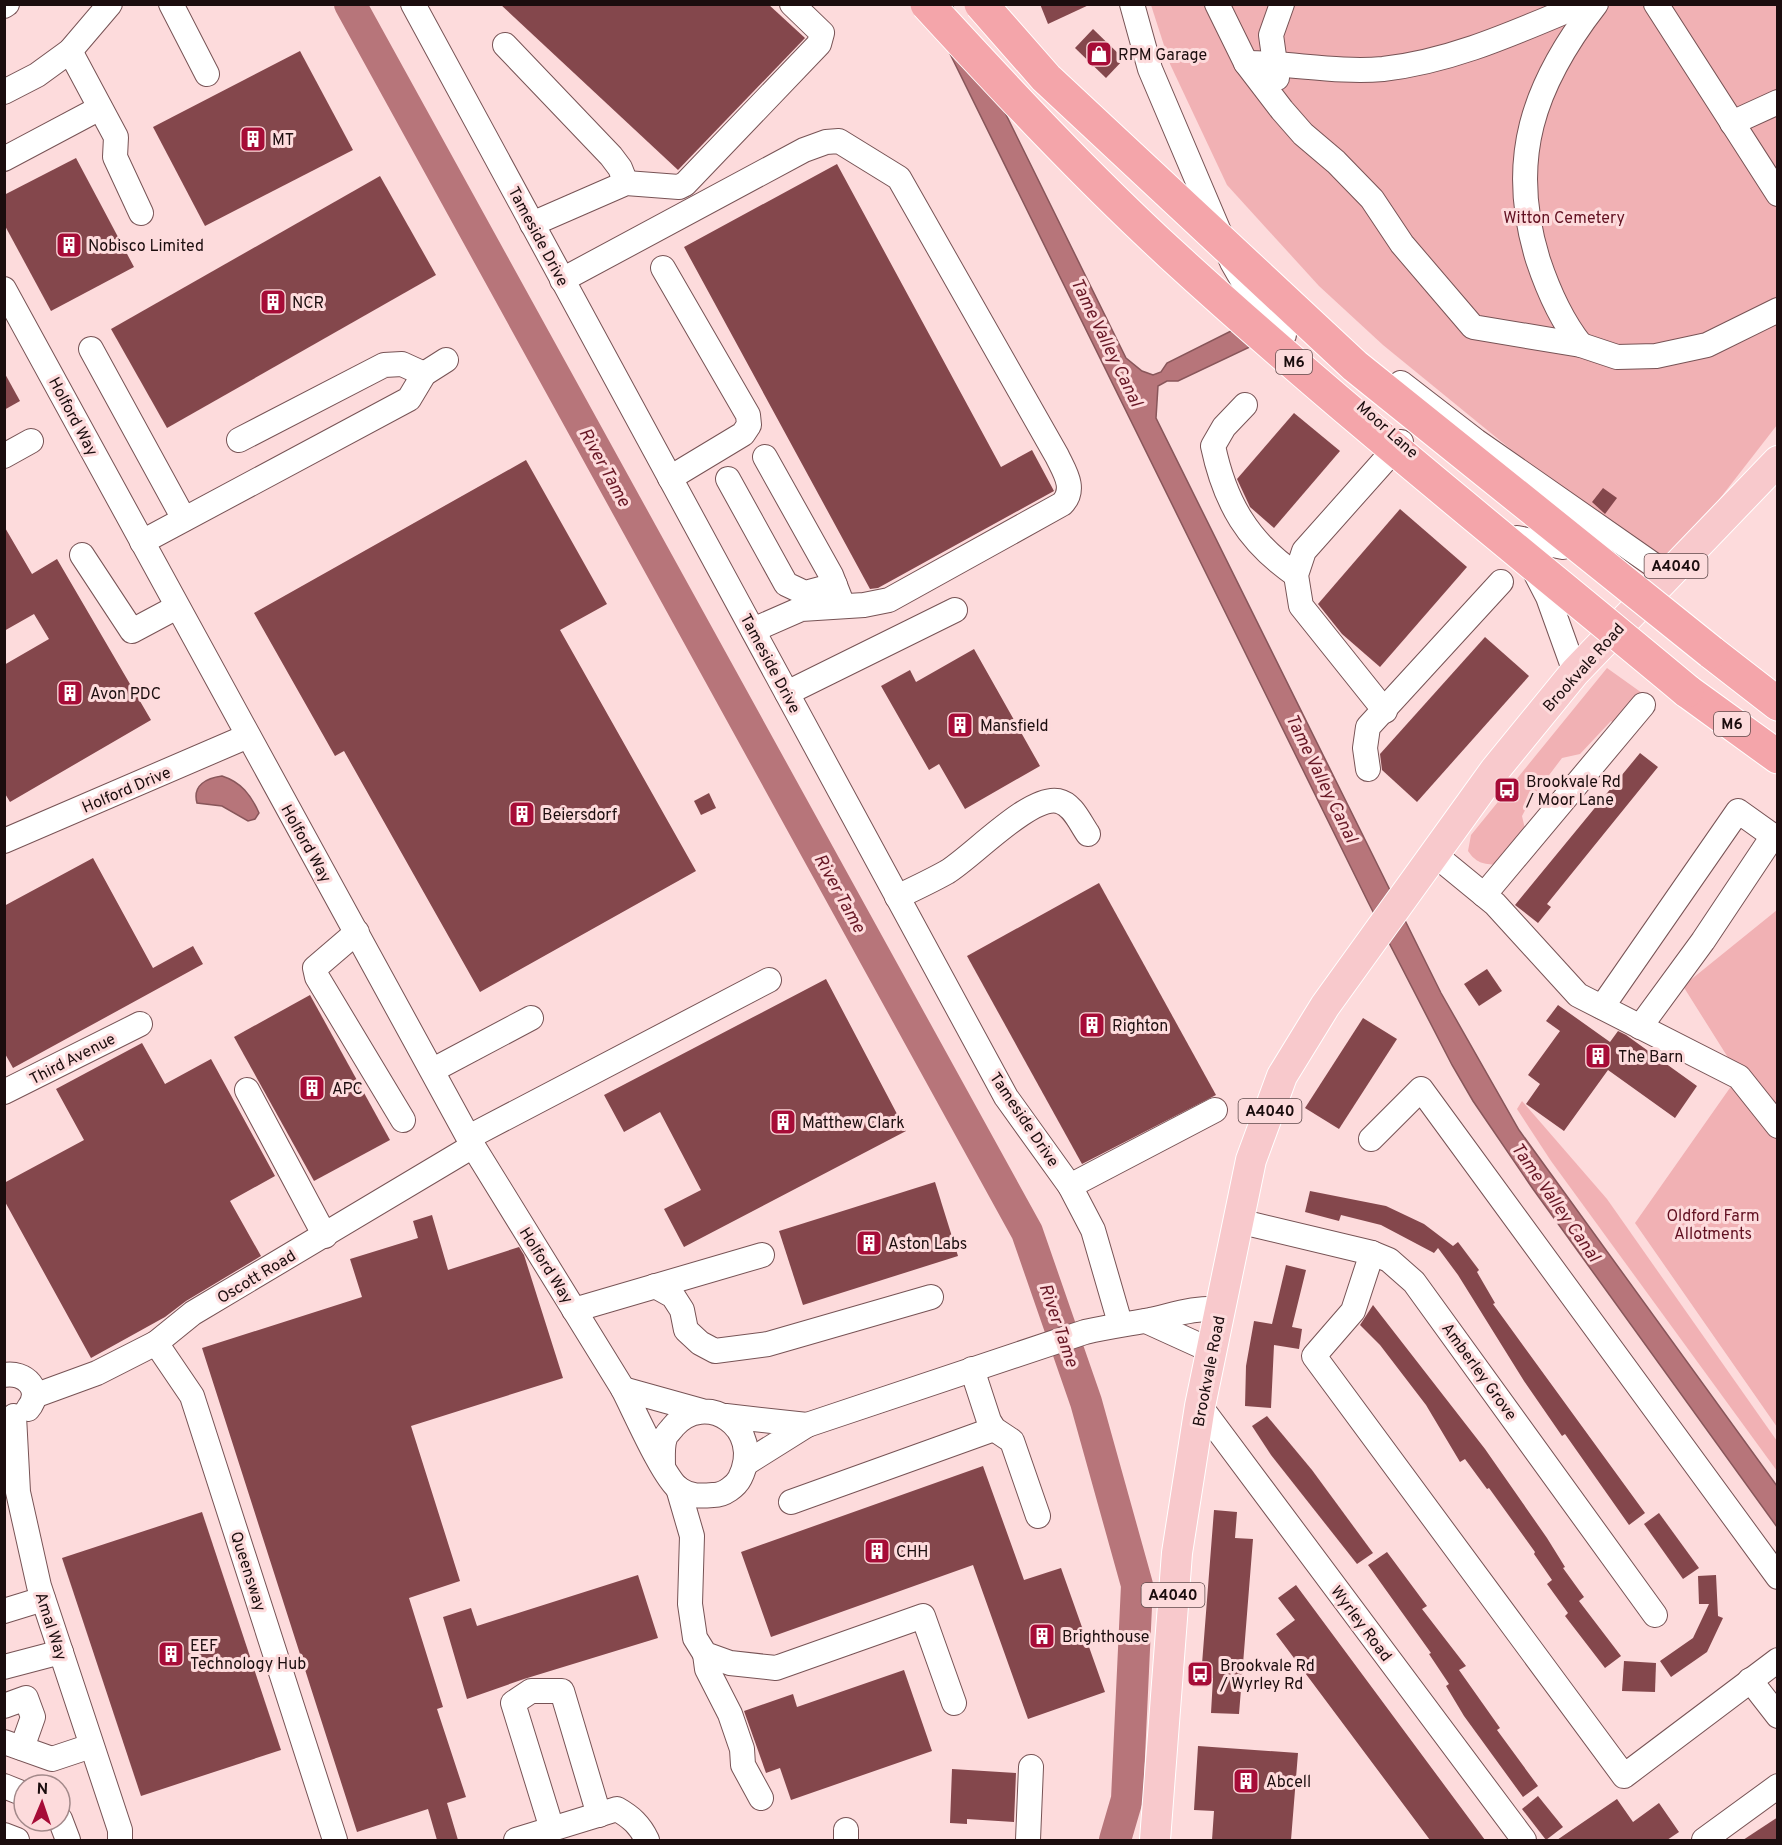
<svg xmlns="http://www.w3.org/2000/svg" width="1782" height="1845" viewBox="0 0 1782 1845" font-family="Overpass,sans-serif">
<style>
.green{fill:#f1b1b4}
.water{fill:#b7757a;stroke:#88565a;stroke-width:1.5}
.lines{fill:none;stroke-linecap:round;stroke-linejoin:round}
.river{stroke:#b7757a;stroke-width:32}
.building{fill:#84474c}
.minor-casing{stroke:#775355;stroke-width:26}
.major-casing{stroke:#fff;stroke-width:32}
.highway-casing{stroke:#fff;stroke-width:35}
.minor{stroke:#fff;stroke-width:24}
.major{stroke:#f8c9cc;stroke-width:30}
.highway{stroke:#f4a5aa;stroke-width:33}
.highway-bridge-casing{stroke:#fff;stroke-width:35;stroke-linecap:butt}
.highway-bridge{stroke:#f4a5aa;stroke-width:33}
.labels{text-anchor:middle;stroke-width:6;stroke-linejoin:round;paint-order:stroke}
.shield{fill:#fddbdc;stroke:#5f4b4c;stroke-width:1.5}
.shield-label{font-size:15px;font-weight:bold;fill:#1b0d0e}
.poi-label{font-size:16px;fill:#1b0d0e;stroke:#fddbdc;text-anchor:start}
.park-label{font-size:16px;fill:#610f20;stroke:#fddbdc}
.street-label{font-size:16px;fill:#1b0d0e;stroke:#fddbdc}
.water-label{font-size:18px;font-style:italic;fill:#681725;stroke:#fddbdc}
</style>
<rect width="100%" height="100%" fill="#fddbdc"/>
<!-- green -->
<g class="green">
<polygon points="1151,5 1777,5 1777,425 1666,568 1562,491 1383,345 1319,286 1227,185 1170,64"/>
<path d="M1607 668 1642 693 1617 725 1611 721 1580 754 1562 758 1531 799 1522 816 1525 829 1497 865C1483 864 1476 863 1468 851L1471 835Z"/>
<polygon points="1777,910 1777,1427 1635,1223 1739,1075 1683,986"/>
<polygon points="1522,1101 1607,1199 1777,1441 1777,1471 1551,1161 1517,1109"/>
</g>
<!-- water -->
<g class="water">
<polygon points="926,5 952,5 1126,358 1142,371 1153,375 1161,372 1167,363 1241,326 1254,345 1178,381 1167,381 1158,386 1156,418 1441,993 1519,1130 1777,1486 1777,1527 1533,1189 1473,1101 1452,1065 1368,902"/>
<path d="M222 776C241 782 251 795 259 813L255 819 248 821 222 806 197 803C192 785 207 778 222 776Z"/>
</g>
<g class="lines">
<!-- river -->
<polyline class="river" points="350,4 1027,1232 1086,1402 1137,1585 1127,1799 1115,1840"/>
</g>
<!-- building -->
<g class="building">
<polygon points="500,4 768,4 805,38 678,170"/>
<polygon points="1040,4 1091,4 1048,24"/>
<polygon points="1093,29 1124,59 1106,78 1075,48"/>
<polygon points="300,51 353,150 205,226 153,127"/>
<polygon points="76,158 134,267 51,311 4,224 4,195"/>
<polygon points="837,164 1001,467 1032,450 1054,491 878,588 870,589 684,247"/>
<polygon points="380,176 436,275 167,428 111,329"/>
<polygon points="4,372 20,401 4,410"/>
<polygon points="1294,413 1340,451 1274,528 1250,507 1237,479"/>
<polygon points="526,460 607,604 560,630 696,871 480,992 344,751 335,756 254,613"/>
<polygon points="1603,488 1617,498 1605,514 1592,502"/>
<polygon points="1400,509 1467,567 1380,667 1342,634 1318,604"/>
<polygon points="4,526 32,574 57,559 151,720 10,802 4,792 4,665 49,639 34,614 4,631"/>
<polygon points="1485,637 1529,676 1417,802 1382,770 1380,754"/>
<polygon points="974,649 1040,766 965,809 939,764 929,770 881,686 910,670 916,682"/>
<polygon points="1640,753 1658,767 1547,904 1551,907 1538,923 1515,905"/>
<polygon points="709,793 716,808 701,815 694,801"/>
<polygon points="93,858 153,968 193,946 203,964 13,1068 4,1052 4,906"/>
<polygon points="1099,883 1216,1095 1082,1164 967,956"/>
<polygon points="1487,969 1502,991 1479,1006 1464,984"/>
<polygon points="826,979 906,1131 684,1247 664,1209 701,1190 660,1112 624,1132 604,1095"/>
<polygon points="310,995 390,1140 314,1181 234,1037"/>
<polygon points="1558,1005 1610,1042 1618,1031 1626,1035 1697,1086 1675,1118 1608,1070 1564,1131 1526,1104 1540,1084 1528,1075 1560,1031 1546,1021"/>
<polygon points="1363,1018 1397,1039 1339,1129 1305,1108"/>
<polygon points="142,1043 165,1084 211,1059 275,1176 230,1201 261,1256 186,1301 165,1317 91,1358 4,1200 4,1183 84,1140 56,1089"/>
<polygon points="935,1182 958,1256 803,1305 779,1231"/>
<polygon points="1310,1191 1386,1206 1424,1224 1453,1246 1458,1242 1479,1270 1477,1272 1495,1303 1493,1304 1645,1513 1629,1525 1565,1434 1562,1436 1524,1381 1458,1275 1438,1248 1434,1253 1381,1225 1341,1215 1339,1221 1305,1212"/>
<polygon points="432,1215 448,1270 519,1247 524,1255 563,1378 411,1426 460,1581 409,1598 443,1707 437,1709 466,1797 447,1803 458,1840 437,1840 428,1809 357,1832 202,1348 362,1297 350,1259 418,1238 413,1221"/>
<polygon points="1286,1265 1306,1270 1292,1327 1302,1329 1299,1349 1274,1345 1271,1408 1245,1406 1246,1366 1254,1321 1272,1324"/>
<polygon points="1373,1305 1485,1449 1547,1538 1565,1567 1563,1568 1584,1597 1579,1601 1621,1656 1605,1668 1565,1616 1568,1613 1547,1584 1552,1580 1534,1554 1535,1552 1489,1488 1487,1489 1465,1459 1460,1462 1426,1405 1380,1345 1360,1325"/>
<polygon points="1267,1416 1312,1470 1373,1553 1357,1564 1271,1455 1252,1426"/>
<polygon points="983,1466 1024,1580 1061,1568 1105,1692 1028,1719 973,1565 771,1637 741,1552"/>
<polygon points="1214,1510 1237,1512 1235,1538 1253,1539 1239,1714 1211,1713 1213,1678 1201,1677"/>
<polygon points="202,1512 281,1750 141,1796 62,1558"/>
<polygon points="1659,1513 1699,1568 1683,1579 1644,1524"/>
<polygon points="1387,1552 1427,1606 1422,1609 1466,1666 1459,1670 1500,1728 1497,1730 1538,1786 1523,1797 1464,1716 1446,1686 1449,1684 1429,1654 1431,1653 1368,1565"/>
<polygon points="638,1575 658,1638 524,1679 467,1699 443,1617 471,1608 477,1626"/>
<polygon points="1716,1575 1718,1616 1723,1618 1707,1652 1671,1677 1660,1661 1693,1638 1709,1604 1699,1604 1698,1576"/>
<polygon points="1296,1585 1485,1840 1430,1840 1276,1634 1295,1620 1278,1598"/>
<polygon points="1624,1661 1656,1663 1655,1692 1622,1691"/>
<polygon points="904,1670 932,1751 791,1800 780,1768 766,1773 744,1711 793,1694 797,1707"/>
<polygon points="1198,1746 1298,1753 1291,1840 1212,1840 1214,1811 1194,1810"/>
<polygon points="952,1769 1016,1773 1014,1822 967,1819 967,1824 950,1823"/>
<polygon points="1538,1796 1563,1827 1546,1840 1522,1809"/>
<polygon points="1617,1799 1633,1822 1659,1803 1679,1832 1667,1840 1557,1840"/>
<polygon points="1778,1817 1778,1840 1743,1840"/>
</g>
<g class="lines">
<!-- minor casing -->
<g class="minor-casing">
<g id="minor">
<polyline points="171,4 207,74"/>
<polyline points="413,4 1006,1097 1070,1186 1093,1230 1120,1323"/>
<polyline points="1132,4 1150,69 1232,262 1263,316 1284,335"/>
<polyline points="1217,4 1246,63 1282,110 1303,134 1336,162 1372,199 1402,244 1473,327 1581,345 1617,357 1656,356 1707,345 1778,310"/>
<polyline points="1656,4 1778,194"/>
<polyline points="4,6 7,4"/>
<polyline points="505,45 611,156 620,168 626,183"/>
<polyline points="70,51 116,137 115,157 141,213"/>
<path d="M1246 63C1291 63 1338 73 1383 69 1454 61 1518 31 1583 4"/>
<polyline points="1277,78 1271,35 1282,4"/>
<polyline points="4,92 37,75 70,51 110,4"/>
<polyline points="1732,123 1778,102"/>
<polyline points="4,159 100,108"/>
<polyline points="532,224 626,183 679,187 685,184 819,44 822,33 792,4"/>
<polyline points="663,268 748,415 749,425 743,434 670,478"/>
<path d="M562 280 804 150 826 142 839 141 899 178 1057 456C1064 471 1077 489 1062 504L889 600 864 605 801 609 753 630"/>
<polyline points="4,289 473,1146 623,1389"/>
<path d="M1581 345C1561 320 1548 290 1538 260 1507 160 1533 85 1596 4"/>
<polyline points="91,349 184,519"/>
<polyline points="1401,383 1476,441 1668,575"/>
<path d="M1245 405 1224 427 1213 446C1225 503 1248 542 1296 575"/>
<polyline points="239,440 384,365 402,364 424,374"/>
<polyline points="4,456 31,441"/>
<polyline points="765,457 831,575 840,598"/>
<polyline points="728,479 786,584 805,593 835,585"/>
<polyline points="1517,538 1563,547 1571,529"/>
<polyline points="142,542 409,399 424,374 446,360"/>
<polyline points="82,555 132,631 177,607"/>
<polyline points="1533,568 1548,597 1575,672"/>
<polyline points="787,693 955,610"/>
<polyline points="1385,711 1301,606 1296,575 1304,551 1401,442"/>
<polyline points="1368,769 1365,748 1368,727 1501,582"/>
<polyline points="4,841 248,736"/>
<polyline points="1434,854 1495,904 1578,995 1739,1077 1778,1126"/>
<polyline points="1484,895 1643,705"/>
<path d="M897 897C914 889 931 881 947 872 972 857 1030 795 1058 801 1073 804 1080 823 1088 834"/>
<polyline points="357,932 315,968 317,977 403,1120"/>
<polyline points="1602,1007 1738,811 1773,836 1703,941 1640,1027"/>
<polyline points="433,1070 531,1018"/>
<polyline points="247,1090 325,1236"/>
<polyline points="4,1092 140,1024"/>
<polyline points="469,1137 769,980"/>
<polyline points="1371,1139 1421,1089 1778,1577"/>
<polyline points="1070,1186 1215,1110"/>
<polyline points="1238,1221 1372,1253 1389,1260 1414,1282 1655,1615"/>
<polyline points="1372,1253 1353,1311 1314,1356 1624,1776 1778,1660"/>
<polyline points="655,1286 673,1296 682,1310 686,1330 700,1343 715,1351 768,1344 931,1297"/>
<polyline points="574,1310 762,1255"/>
<polyline points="1146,1321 1212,1351"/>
<polyline points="156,1343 192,1396 335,1840"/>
<polyline points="972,1369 989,1421 994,1429 1012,1441 1038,1516"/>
<path d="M4 1375C25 1371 44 1390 28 1409"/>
<polyline points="34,1396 97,1373 156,1343 193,1313 473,1146"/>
<polyline points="1200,1406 1524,1840"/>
<polyline points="14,1416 18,1492 39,1586 120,1830 120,1840"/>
<polyline points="726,1416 807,1425 748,1462"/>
<path d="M807 1425 1085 1332C1107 1327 1128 1324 1150 1320 1173 1315 1196 1307 1220 1309"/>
<path d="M663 1466C663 1457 662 1446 665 1438 666 1434 671 1430 673 1427 705 1389 765 1427 740 1478 736 1486 724 1495 714 1495 701 1496 691 1497 679 1489 663 1477 634 1410 623 1389L702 1411"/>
<polyline points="678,1488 692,1536 690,1604 695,1638 705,1654 730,1663 776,1668 923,1616 954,1703"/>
<polyline points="791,1502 994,1429"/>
<polyline points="4,1611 43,1599"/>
<polyline points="705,1654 707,1669 730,1714 742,1749 743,1765 761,1798"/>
<polyline points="4,1667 61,1652"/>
<polyline points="1750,1680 1778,1716"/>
<polyline points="4,1706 26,1698 33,1717 22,1748"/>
<polyline points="4,1742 52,1759 91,1746"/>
<polyline points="4,1786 24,1794"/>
<polyline points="60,1819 68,1840"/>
<polyline points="552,1829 513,1703 531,1691 562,1691 599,1815"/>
<polyline points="846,1830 846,1840"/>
<polyline points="4,1835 17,1840"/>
<path d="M516 1840 617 1809C631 1817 640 1825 647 1840"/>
<polyline points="1028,1840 1031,1767"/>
<polyline points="1704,1840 1778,1786"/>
</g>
</g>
<!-- major casing -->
<g class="major-casing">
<polyline id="major" points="1155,1840 1177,1553 1200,1406 1251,1160 1282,1076 1325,1006 1495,770 1575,672 1778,461"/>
</g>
<!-- highway casing -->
<g class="highway-casing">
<g id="highway">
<polyline points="1711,652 1778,704"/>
<polyline points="1687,691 1778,757"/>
</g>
</g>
<!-- minor -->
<use href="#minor" class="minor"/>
<!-- major -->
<use href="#major" class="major"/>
<!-- highway -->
<use href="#highway" class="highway"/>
<!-- highway-bridge casing -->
<g class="highway-bridge-casing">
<g id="highway-bridge">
<path d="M927 4C1006 90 1086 176 1172 255 1338 407 1514 547 1687 691"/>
<polyline points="981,4 1046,78 1355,366 1711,652"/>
</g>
</g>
<!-- highway-bridge -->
<use href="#highway-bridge" class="highway-bridge"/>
</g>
<!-- icons -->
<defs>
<g id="shop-square" transform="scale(1.35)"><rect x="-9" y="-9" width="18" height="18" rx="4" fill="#a60c37" stroke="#fddbdc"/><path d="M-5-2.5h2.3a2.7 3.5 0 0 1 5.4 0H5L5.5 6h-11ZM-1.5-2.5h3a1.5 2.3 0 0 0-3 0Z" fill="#fff"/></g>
<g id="building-square" transform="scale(1.35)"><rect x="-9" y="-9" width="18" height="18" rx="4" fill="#a60c37" stroke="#fddbdc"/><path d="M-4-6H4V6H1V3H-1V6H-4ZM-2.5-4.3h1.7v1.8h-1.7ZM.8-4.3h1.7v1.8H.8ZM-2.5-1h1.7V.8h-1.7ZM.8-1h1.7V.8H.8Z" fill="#fff"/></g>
<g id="bus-square" transform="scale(1.35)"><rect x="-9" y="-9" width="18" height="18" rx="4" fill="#a60c37" stroke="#fddbdc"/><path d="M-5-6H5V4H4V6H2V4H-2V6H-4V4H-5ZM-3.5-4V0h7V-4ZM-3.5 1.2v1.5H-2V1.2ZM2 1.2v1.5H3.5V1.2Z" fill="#fff"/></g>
</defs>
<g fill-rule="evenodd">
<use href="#shop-square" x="1099" y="54"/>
<use href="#building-square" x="253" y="139"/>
<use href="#building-square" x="69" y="245"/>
<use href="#building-square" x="273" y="302"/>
<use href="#building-square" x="70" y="693"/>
<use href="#building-square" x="960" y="725"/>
<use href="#bus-square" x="1507" y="790"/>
<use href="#building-square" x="522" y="814"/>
<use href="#building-square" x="1092" y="1025"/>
<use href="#building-square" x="1598" y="1056"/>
<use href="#building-square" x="312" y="1088"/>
<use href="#building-square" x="783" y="1122"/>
<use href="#building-square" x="869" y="1243"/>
<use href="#building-square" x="877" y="1551"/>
<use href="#building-square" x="1042" y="1636"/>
<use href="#building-square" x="171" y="1654"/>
<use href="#bus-square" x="1200" y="1674"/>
<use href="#building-square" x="1246" y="1781"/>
</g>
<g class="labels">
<!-- shield labels -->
<g class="shield">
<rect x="1276" y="350" width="36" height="24" rx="4.5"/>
<rect x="1644.5" y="554" width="63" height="24" rx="4.5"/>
<rect x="1714" y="712" width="36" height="24" rx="4.5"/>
<rect x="1238.5" y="1099" width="63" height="24" rx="4.5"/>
<rect x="1141.5" y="1583" width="63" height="24" rx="4.5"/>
</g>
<g class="shield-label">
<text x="1294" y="367">M6</text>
<text x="1676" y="571">A4040</text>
<text x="1732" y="729">M6</text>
<text x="1270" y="1116">A4040</text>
<text x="1173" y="1600">A4040</text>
</g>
<!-- poi labels -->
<g class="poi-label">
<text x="1118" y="60">RPM Garage</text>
<text x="272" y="145">MT</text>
<text x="88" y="251">Nobisco Limited</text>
<text x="292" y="308">NCR</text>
<text x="90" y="699">Avon PDC</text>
<text x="980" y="731">Mansfield</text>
<text x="1526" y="787">Brookvale Rd<tspan x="1526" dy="18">/ Moor Lane</tspan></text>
<text x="542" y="820">Beiersdorf</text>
<text x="1112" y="1031">Righton</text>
<text x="1618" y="1062">The Barn</text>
<text x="332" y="1094">APC</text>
<text x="802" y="1128">Matthew Clark</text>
<text x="888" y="1249">Aston Labs</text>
<text x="896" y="1557">CHH</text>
<text x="1062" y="1642">Brighthouse</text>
<text x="190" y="1651">EEF<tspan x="190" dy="18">Technology Hub</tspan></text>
<text x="1220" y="1671">Brookvale Rd<tspan x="1220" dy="18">/ Wyrley Rd</tspan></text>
<text x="1266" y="1787">Abcell</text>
</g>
<!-- park labels -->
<g class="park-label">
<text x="1564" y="223">Witton Cemetery</text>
<text x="1713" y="1221">Oldford Farm<tspan x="1713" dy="18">Allotments</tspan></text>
</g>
<!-- street labels -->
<g class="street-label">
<text transform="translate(539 236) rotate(62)" y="6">Tameside Drive</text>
<text transform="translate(74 416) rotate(62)" y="6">Holford Way</text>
<text transform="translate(1388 429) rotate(42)" y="6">Moor Lane</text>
<text transform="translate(771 663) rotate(62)" y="6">Tameside Drive</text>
<text transform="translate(1583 667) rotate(-48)" y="6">Brookvale Road</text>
<text transform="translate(126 789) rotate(-23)" y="6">Holford Drive</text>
<text transform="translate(307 843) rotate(61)" y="6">Holford Way</text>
<text transform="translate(72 1058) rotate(-27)" y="6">Third Avenue</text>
<text transform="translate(1025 1119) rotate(56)" y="6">Tameside Drive</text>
<text transform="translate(547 1265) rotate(58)" y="6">Holford Way</text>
<text transform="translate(256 1276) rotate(-31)" y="6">Oscott Road</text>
<text transform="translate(1208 1371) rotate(-79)" y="6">Brookvale Road</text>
<text transform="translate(1480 1371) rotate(54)" y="6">Amberley Grove</text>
<text transform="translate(249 1571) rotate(72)" y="6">Queensway</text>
<text transform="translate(1362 1623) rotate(53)" y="6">Wyrley Road</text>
<text transform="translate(52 1626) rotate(72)" y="6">Amal Way</text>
</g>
<!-- water labels -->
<g class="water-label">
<text transform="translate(1107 342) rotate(64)" y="6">Tame Valley Canal</text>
<text transform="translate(605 467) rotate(61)" y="6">River Tame</text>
<text transform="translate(1322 778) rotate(64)" y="6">Tame Valley Canal</text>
<text transform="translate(840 893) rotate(61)" y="6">River Tame</text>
<text transform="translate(1556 1202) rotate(55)" y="6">Tame Valley Canal</text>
<text transform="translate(1059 1325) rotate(71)" y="6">River Tame</text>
</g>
</g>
<!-- border -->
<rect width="1782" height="1845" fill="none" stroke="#1b0d0e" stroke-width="12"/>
<!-- north arrow -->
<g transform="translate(42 1803) rotate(2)"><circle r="28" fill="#fddbdc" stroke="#a3898a" stroke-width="1.5"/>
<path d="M0-4.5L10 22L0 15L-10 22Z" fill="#a60c37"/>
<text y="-9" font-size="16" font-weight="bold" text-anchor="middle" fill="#1b0d0e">N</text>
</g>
</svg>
